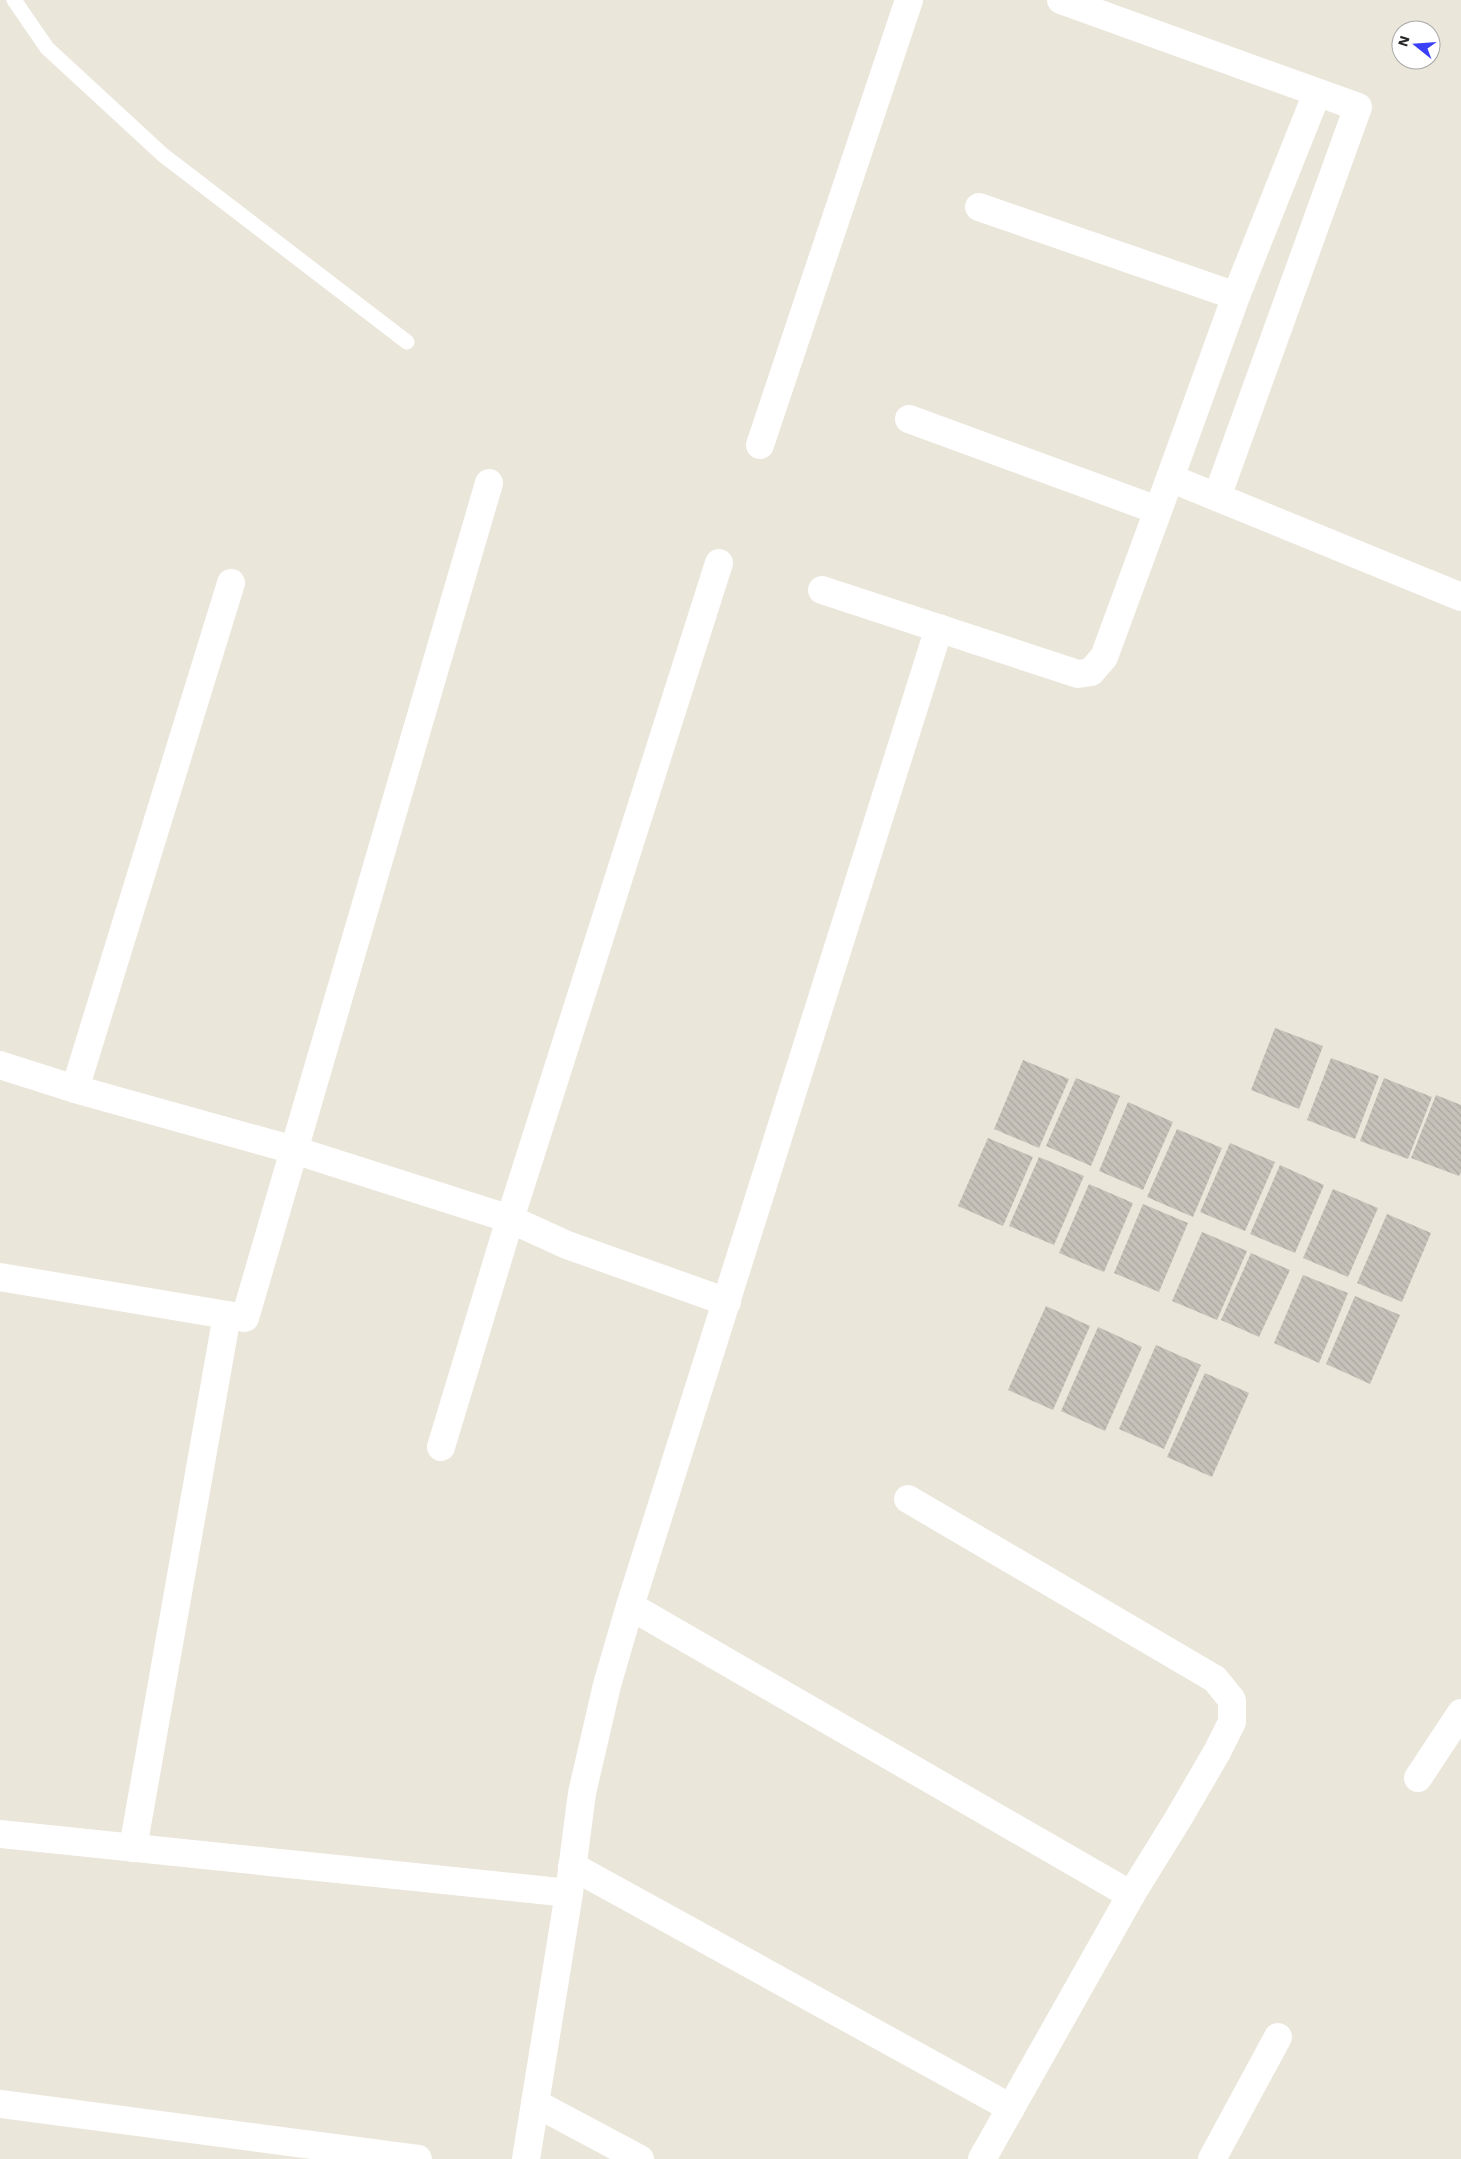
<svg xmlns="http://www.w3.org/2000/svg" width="1461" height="2159" viewBox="0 0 1461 2159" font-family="'Work Sans',sans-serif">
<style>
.building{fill:url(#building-back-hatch)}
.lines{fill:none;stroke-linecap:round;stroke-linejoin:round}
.lane{stroke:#fff;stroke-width:15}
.street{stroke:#fff;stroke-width:28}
</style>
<defs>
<pattern id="building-back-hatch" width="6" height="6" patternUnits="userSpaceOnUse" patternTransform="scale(1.25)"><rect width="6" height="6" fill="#c6c2ba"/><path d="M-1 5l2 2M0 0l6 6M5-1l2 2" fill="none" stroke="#aaa7a0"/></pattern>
</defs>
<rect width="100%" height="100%" fill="#ebe6da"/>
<!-- building -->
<g class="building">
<polygon points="1275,1028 1323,1046 1299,1109 1251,1090"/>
<polygon points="1331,1058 1379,1076 1355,1139 1307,1120"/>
<polygon points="1023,1060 1069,1079 1039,1148 994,1129"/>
<polygon points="1076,1078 1120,1096 1091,1166 1046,1146"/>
<polygon points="1384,1078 1432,1097 1408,1159 1360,1141"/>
<polygon points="1436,1095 1461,1105 1461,1172 1459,1176 1411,1158"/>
<polygon points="1128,1102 1173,1122 1143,1190 1099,1171"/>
<polygon points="1177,1129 1222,1148 1193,1217 1147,1197"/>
<polygon points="988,1138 1033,1157 1003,1226 958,1206"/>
<polygon points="1230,1143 1275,1162 1245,1231 1200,1212"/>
<polygon points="1039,1157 1084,1176 1054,1245 1009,1226"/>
<polygon points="1280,1165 1324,1185 1295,1253 1250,1234"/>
<polygon points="1089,1184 1133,1203 1104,1272 1059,1253"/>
<polygon points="1333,1189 1378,1208 1348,1277 1303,1258"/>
<polygon points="1143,1204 1188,1223 1159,1292 1114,1273"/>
<polygon points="1387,1214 1431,1233 1402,1302 1357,1283"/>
<polygon points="1202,1232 1247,1251 1217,1320 1172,1301"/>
<polygon points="1251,1253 1290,1270 1259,1337 1221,1320"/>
<polygon points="1303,1275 1348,1293 1319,1363 1274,1343"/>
<polygon points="1355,1296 1400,1315 1370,1384 1326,1364"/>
<polygon points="1046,1306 1090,1326 1053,1410 1008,1390"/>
<polygon points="1098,1327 1142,1347 1105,1431 1061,1411"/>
<polygon points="1156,1345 1201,1365 1164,1449 1119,1429"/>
<polygon points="1205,1373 1249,1393 1212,1477 1167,1457"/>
</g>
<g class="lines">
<!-- lane -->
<polyline class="lane" points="14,0 47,48 163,155 407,342"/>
<!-- street -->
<g class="street">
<polyline points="1061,0 1358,107 1217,497"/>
<polyline points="1317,93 1236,296 1170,478 1461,597"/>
<polyline points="979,207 1236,296"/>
<polyline points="909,419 1157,510"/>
<polyline points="760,445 909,0"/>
<polyline points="231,583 75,1089 294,1150 510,1219 567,1245 727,1302"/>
<polyline points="822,590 1078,674 1091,672 1104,657 1170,478"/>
<polyline points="0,1065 75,1089"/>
<polyline points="0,1277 245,1318 489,483"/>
<polyline points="441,1447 510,1219 719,563"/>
<polyline points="908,1499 1215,1679 1232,1700 1232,1722 1217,1752 1178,1819 1131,1895 982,2159"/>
<polyline points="630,1606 1131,1895"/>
<polyline points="1418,1778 1461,1713"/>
<polyline points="0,1834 569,1893 526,2159"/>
<polyline points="133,1848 227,1315"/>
<polyline points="572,1866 1011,2108"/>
<polyline points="569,1893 582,1793 607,1685 630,1606 939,628"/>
<polyline points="535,2103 640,2159"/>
<polyline points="0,2104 418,2159"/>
<polyline points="1212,2159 1278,2037"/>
</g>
</g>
<!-- north arrow -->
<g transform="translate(1416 45) rotate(287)"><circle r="24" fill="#ffffff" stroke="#a9a9a9"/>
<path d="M0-4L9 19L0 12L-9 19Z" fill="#3a40f7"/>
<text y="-8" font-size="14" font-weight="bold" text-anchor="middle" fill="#282828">N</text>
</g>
</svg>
